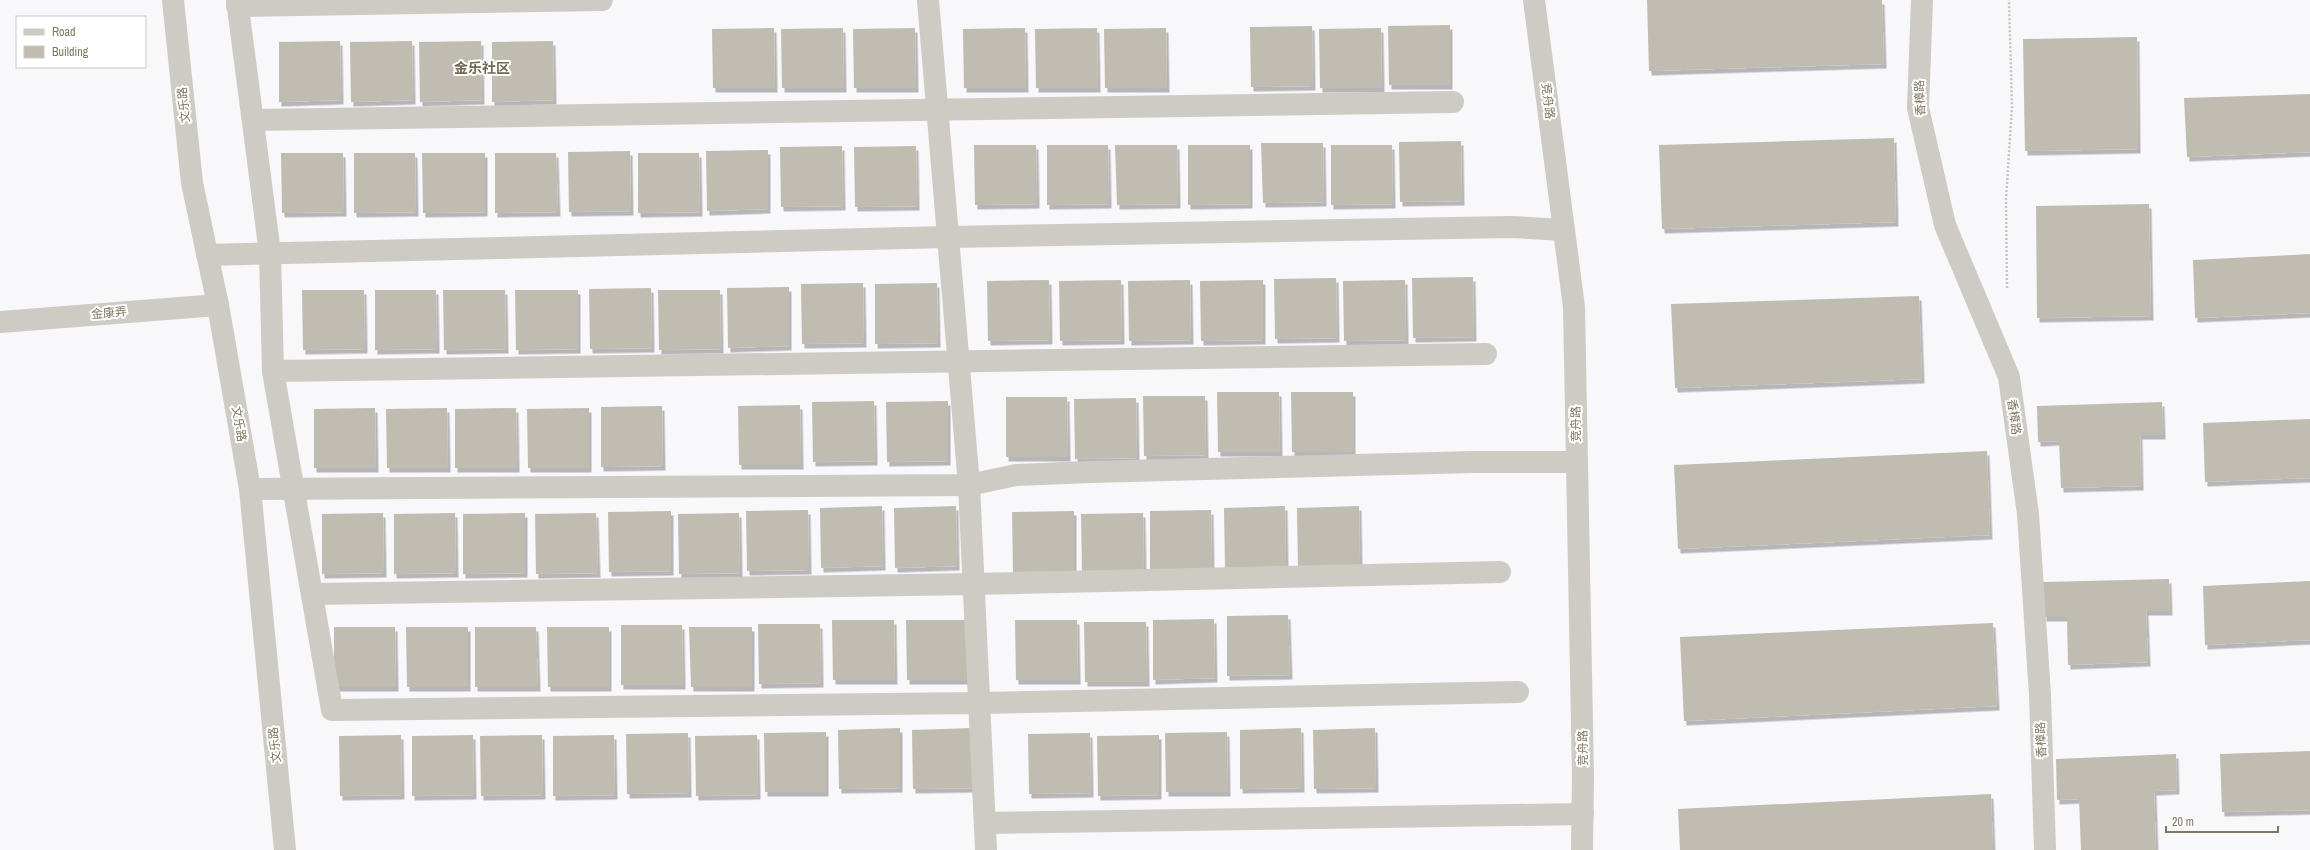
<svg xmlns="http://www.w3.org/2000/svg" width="2310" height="850" viewBox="0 0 2310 850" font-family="'Archivo Narrow','Noto Sans SC',sans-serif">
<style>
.building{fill:#c1bcb2;filter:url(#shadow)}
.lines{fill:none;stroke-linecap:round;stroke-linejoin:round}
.path{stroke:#c5c4c0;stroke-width:2.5;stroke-dasharray:2 2;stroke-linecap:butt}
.minor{stroke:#cdcbc4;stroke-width:22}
.labels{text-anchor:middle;stroke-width:4;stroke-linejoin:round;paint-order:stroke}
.street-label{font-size:12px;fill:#7f765e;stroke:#fff}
.quarter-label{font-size:14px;font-weight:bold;fill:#6f6854;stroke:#fff}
</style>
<defs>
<filter id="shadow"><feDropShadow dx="2.5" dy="4.5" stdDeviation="0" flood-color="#0004"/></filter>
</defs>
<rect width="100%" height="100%" fill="#f8f7f9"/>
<!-- building -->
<g class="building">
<polygon points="1647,0 1882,0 1884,64 1649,71"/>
<polygon points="1450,25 1450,85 1389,85 1388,26"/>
<polygon points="1312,26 1313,86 1251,87 1250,27"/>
<polygon points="774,28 775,88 713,88 712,29"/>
<polygon points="843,28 844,88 782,88 781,29"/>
<polygon points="915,28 916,88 854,88 853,29"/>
<polygon points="1025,28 1026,88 964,88 963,29"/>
<polygon points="1097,28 1098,88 1036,88 1035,29"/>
<polygon points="1166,28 1167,88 1105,88 1104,29"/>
<polygon points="1381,28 1382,88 1320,88 1319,29"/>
<polygon points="2137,37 2138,149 2025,151 2023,39"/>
<polygon points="340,41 341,100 279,102 279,42"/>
<polygon points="412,41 413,100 351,102 350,42"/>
<polygon points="481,41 482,100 420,102 419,42"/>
<polygon points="553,41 554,100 492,102 492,42"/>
<polygon points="2310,94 2310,152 2187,157 2184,98"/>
<polygon points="1894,138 1896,222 1662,229 1659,145"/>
<polygon points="1461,141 1462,201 1400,202 1399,142"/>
<polygon points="1261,143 1323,143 1324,202 1263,203"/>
<polygon points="974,145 1036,145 1037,204 975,205"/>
<polygon points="1047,145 1108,145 1109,204 1047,205"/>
<polygon points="1115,145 1177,145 1178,204 1117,205"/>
<polygon points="1188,145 1250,145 1250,204 1188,205"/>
<polygon points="1331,145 1392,145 1393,204 1331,205"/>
<polygon points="842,146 843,206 781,207 780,147"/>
<polygon points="916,146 917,206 855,207 854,147"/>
<polygon points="768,150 768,209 707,211 706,151"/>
<polygon points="630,151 631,211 569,212 568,152"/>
<polygon points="281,153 343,153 344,212 282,213"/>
<polygon points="354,153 415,153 416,212 354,213"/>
<polygon points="422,153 485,153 485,212 423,213"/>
<polygon points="495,153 556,153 558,212 495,213"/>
<polygon points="638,153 699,153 700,212 638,213"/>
<polygon points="2149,204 2151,316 2037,318 2036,206"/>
<polygon points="2310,254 2310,313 2195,318 2193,260"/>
<polygon points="1473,277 1474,337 1413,338 1412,278"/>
<polygon points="1336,278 1337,338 1275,339 1274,279"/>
<polygon points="1049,280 1050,340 988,341 987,281"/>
<polygon points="1121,280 1122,340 1060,341 1059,281"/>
<polygon points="1190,280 1191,340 1129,341 1128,281"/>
<polygon points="1263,280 1263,340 1201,341 1200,281"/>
<polygon points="1405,280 1406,340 1344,341 1343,281"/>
<polygon points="863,283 864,343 802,344 801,284"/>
<polygon points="937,283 938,343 875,344 875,284"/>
<polygon points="789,287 789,346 728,348 727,288"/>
<polygon points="651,288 652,348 590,349 589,289"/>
<polygon points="302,290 364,290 365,349 303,350"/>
<polygon points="375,290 436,290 437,349 375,350"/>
<polygon points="443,290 505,290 506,349 444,350"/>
<polygon points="515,290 578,290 578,349 516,350"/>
<polygon points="658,290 720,290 721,349 659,350"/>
<polygon points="1919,296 1922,379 1675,388 1671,304"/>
<polygon points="1217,392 1279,392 1280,452 1218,452"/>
<polygon points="1291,392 1353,392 1353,452 1292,452"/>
<polygon points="1143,396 1205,396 1206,455 1144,456"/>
<polygon points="1006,397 1067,397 1068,457 1006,457"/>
<polygon points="1136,398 1137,458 1075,459 1074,399"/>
<polygon points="874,401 875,461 813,462 812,402"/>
<polygon points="948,401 948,461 887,462 886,402"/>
<polygon points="2162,402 2163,435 2140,435 2141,486 2061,488 2059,441 2038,442 2037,406"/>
<polygon points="800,405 801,465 739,465 738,406"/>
<polygon points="662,406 663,466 601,467 601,407"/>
<polygon points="375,408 376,468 314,468 314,409"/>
<polygon points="447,408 448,468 387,468 386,409"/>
<polygon points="516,408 517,468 455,468 455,409"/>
<polygon points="589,408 589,468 528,468 527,409"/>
<polygon points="2310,419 2310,478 2205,482 2203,423"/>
<polygon points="1987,451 1990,535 1678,549 1674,465"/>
<polygon points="882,506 883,566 821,568 820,508"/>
<polygon points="956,506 957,566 895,568 894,508"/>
<polygon points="1285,506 1286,566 1225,568 1224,508"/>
<polygon points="1359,506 1360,566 1298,568 1297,508"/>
<polygon points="808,510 809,570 747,571 746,511"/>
<polygon points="1211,510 1212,570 1150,571 1150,511"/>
<polygon points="671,511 671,571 609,572 608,512"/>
<polygon points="1074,511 1074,571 1013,572 1012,512"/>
<polygon points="383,513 384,573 322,574 322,514"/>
<polygon points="455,513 456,573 394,574 394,514"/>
<polygon points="525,513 525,573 463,574 463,514"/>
<polygon points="596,513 598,573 536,574 535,514"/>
<polygon points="739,513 740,573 679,574 678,514"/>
<polygon points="1143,513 1144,573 1082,574 1081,514"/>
<polygon points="2169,579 2170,611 2146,611 2148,662 2068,665 2067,617 2044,617 2043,582"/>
<polygon points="2310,581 2310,640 2205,645 2203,586"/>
<polygon points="1288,615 1290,675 1227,676 1227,616"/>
<polygon points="1214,619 1215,678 1153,680 1153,620"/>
<polygon points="832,620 894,620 895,680 833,680"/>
<polygon points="906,620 968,620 968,680 907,680"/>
<polygon points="1015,620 1077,620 1078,680 1016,680"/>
<polygon points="1084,622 1146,622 1147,682 1085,682"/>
<polygon points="1993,623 1997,706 1684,721 1680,637"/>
<polygon points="758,624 820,624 821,683 759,684"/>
<polygon points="621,625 682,625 683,685 621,685"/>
<polygon points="334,627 395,627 396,687 334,687"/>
<polygon points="406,627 468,627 468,687 407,687"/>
<polygon points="475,627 536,627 538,687 475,687"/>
<polygon points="547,627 609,627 609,687 548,687"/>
<polygon points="689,627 752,627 752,687 691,687"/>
<polygon points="900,728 900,788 839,789 838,730"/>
<polygon points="973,728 974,788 913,789 912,730"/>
<polygon points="1301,728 1302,788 1240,789 1240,730"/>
<polygon points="1375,728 1376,788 1314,789 1313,730"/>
<polygon points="826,732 826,792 765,792 764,733"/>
<polygon points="1227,732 1228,792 1166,792 1165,733"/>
<polygon points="688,733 689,793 627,794 626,734"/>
<polygon points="1090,733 1091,793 1029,794 1028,734"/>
<polygon points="401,735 402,795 340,796 339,736"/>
<polygon points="473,735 474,795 412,796 412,736"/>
<polygon points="542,735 543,795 481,796 480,736"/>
<polygon points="614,735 615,795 553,796 553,736"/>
<polygon points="757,735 758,795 696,796 695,736"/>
<polygon points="1159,735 1159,795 1098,796 1097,736"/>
<polygon points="2310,751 2310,810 2222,812 2220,754"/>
<polygon points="2176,754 2177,790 2154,791 2156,850 2081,850 2079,799 2057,800 2056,759"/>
<polygon points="1991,794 1993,850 1680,850 1678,809"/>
</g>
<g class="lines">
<!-- path -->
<polyline class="path" points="2007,288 2006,199 2012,107 2009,0"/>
<!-- minor -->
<g class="minor">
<polyline points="173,0 192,183 218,305 250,489 285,850"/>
<polyline points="237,0 270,253 273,371 332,710 980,703 1518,692"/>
<polyline points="928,0 969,485 986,850"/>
<polyline points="1534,0 1574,307 1583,777 1582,850"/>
<polyline points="1922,0 1918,108 1945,225 2009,377 2028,514 2040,695 2045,850"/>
<polyline points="237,6 602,0"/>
<polyline points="253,120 1453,102"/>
<polyline points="207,255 948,237 1511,227 1564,230"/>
<polyline points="0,322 218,305"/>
<polyline points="273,371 1486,354"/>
<polyline points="250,489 969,485 1016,475 1091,472 1474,462 1577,462"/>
<polyline points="312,594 974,584 1500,572"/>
<polyline points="985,823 1583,814"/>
</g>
</g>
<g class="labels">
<!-- street labels -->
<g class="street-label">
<text transform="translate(1920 98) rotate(-92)" y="4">香樟路</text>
<text transform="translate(1548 101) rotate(83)" y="4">竞舟路</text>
<text transform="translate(184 105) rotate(-96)" y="4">文乐路</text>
<text transform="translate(109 313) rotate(-5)" y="4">金康弄</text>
<text transform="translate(2014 417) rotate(82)" y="4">香樟路</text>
<text transform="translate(239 424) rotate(80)" y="4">文乐路</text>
<text transform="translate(1576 424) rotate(-91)" y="4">竞舟路</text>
<text transform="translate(2041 740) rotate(-92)" y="4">香樟路</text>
<text transform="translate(275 745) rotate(-96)" y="4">文乐路</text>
<text transform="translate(1583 748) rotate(-91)" y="4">竞舟路</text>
</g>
<!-- quarter labels -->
<g class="quarter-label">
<text x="482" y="73">金乐社区</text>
</g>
</g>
<!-- legend -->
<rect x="16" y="16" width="130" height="52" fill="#ffffff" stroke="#ccc8bf"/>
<rect x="24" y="29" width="20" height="6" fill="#cdcbc4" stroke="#ccc8bf"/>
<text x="52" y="36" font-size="12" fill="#7f765e">Road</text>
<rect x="24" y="46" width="20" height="12" fill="#c1bcb2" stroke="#ccc8bf"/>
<text x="52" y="56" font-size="12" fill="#7f765e">Building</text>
<!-- scale -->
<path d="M2166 826v6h112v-6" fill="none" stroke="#7f765e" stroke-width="2"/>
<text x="2172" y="826" font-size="12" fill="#7f765e" stroke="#ffffff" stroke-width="3" paint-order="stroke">20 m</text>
</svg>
